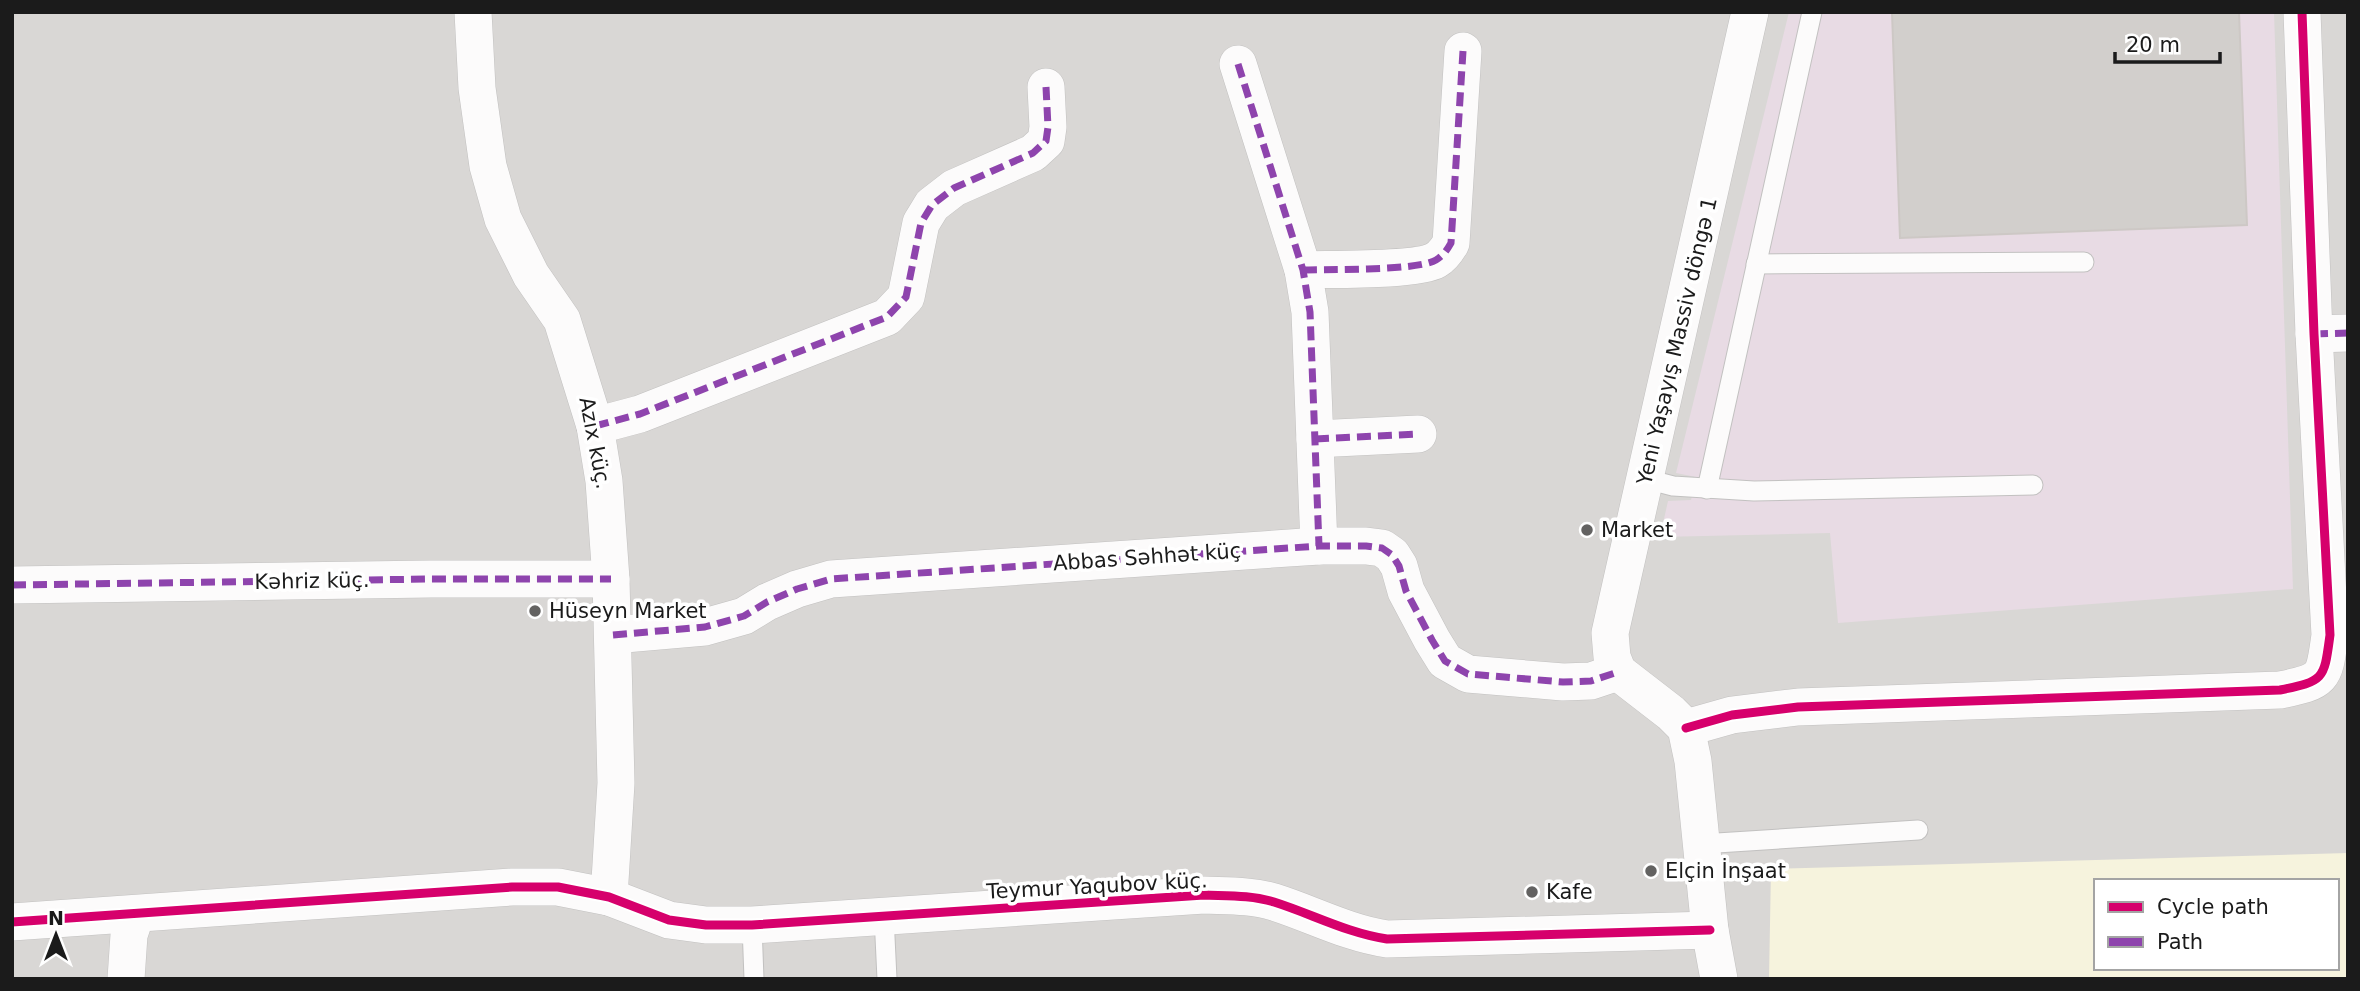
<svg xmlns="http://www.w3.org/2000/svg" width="2360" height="991" viewBox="0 0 2360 991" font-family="'DejaVu Sans',sans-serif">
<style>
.residential{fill:#d9d7d5;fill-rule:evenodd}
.industrial{fill:#e8dbe4}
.education{fill:#f6f3dd;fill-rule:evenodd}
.building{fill:#d2cfcc;stroke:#cdc8c5;stroke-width:2}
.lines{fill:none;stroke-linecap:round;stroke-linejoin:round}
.lane-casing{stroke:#c2c1c0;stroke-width:21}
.street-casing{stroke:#c2c1c0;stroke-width:38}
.lane{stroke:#fcfbfb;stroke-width:19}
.street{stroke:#fcfbfb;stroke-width:37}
.quiet{stroke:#8e44ad;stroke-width:7;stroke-dasharray:14 7;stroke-linecap:butt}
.cycleway-casing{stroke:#fff;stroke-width:13}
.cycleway{stroke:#d6006c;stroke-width:9}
.poi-dot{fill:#636261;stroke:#fff;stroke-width:2.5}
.labels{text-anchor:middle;stroke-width:7;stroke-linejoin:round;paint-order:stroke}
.street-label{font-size:21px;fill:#1b1b1b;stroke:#fff}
.poi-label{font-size:21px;fill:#1b1b1b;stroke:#fff;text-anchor:start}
</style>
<rect width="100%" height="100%" fill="#eae7e4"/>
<!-- residential -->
<path class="residential" d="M12 12H2348V979H12ZM2096 881H2337V968H2096Z"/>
<!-- industrial -->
<polygon class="industrial" points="1789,12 2274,12 2293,589 1838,623 1830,533 1660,537 1668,501 1691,500 1694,488 1696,477 1676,473"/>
<!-- education -->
<path class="education" d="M2348 853V979H1769L1771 869ZM2096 881H2337V968H2096Z"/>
<!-- building -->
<polygon class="building" points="1892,12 2239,12 2247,225 1900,238"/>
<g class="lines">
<!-- lane casing -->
<g class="lane-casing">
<g id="lane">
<polyline points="1756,264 2084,262"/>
<polyline points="1646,479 1673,486 1754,491 2033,485"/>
<polyline points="1707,489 1812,12"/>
<polyline points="1701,844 1918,830"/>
<polyline points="884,916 887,979"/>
<polyline points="752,925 754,979"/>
</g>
</g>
<!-- street casing -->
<g class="street-casing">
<g id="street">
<polyline points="473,12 477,88 488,166 503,219 531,275 562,320 595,426 604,481 611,579 616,783 609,897"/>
<polyline points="1238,64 1303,270 1310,312 1319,546"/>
<path d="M1303 270C1330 269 1417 271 1436 260 1443 256 1447 250 1451 243L1463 51"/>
<polyline points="2314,334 2348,333"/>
<polyline points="595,426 640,414 887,317 906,297 921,223 932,205 954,188 1033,153 1046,141 1048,127 1046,87"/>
<polyline points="1315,439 1418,434"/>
<polyline points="12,585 431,579 611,579"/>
<polyline points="613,635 705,627 744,616 767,602 797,589 831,579 1319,546 1366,546 1382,548 1392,555 1399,566 1406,591 1432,640 1445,661 1468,674 1563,682 1591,681 1618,672"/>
<path d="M1686 728 1732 715 1798 707 2280 690C2325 681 2324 679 2330 635L2314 334 2302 12"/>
<path d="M12 922 512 887H558L609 897 669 920 706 925H752L1204 895C1227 896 1251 895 1274 902 1312 914 1347 933 1387 939L1710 930"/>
<polyline points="126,979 129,935 136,914"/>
<polyline points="1719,979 1710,930 1693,761 1686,728 1671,713 1618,672 1612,657 1610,633 1750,12"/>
</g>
</g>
<!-- lane -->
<use href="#lane" class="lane"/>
<!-- street -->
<use href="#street" class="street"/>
<!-- quiet -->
<g class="quiet">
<polyline points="1238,64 1303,270 1310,312 1319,546"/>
<path d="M1303 270C1330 269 1417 271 1436 260 1443 256 1447 250 1451 243L1463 51"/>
<polyline points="2314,334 2348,333"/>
<polyline points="595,426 640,414 887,317 906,297 921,223 932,205 954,188 1033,153 1046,141 1048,127 1046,87"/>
<polyline points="1315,439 1418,434"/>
<polyline points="12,585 431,579 611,579"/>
<polyline points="613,635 705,627 744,616 767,602 797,589 831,579 1319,546 1366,546 1382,548 1392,555 1399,566 1406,591 1432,640 1445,661 1468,674 1563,682 1591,681 1618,672"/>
</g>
<!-- cycleway casing -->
<g class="cycleway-casing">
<g id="cycleway">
<path d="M1686 728 1732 715 1798 707 2280 690C2325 681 2324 679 2330 635L2314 334 2302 12"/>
<path d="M12 922 512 887H558L609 897 669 920 706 925H752L1204 895C1227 896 1251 895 1274 902 1312 914 1347 933 1387 939L1710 930"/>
</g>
</g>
<!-- cycleway -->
<use href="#cycleway" class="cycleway"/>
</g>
<!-- markers -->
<g class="poi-dot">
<circle cx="1587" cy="530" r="7"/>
<circle cx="535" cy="611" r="7"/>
<circle cx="1651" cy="871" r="7"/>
<circle cx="1532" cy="892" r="7"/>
</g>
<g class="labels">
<!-- street labels -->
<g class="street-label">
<text transform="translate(1677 341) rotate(-77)" y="7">Yeni Yaşayış Massiv döngə 1</text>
<text transform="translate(595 443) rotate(79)" y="7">Azıx küç.</text>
<text transform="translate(1147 557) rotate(-4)" y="7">Abbas Səhhət küç</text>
<text transform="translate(312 581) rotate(-1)" y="7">Kəhriz küç.</text>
<text transform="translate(1097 886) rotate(-3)" y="7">Teymur Yaqubov küç.</text>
</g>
<!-- poi labels -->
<g class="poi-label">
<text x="1601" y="537">Market</text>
<text x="549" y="618">Hüseyn Market</text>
<text x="1665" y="878">Elçin İnşaat</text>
<text x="1546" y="899">Kafe</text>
</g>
</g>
<!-- border -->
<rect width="2360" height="991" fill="none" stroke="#1b1b1b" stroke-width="28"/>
<!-- legend -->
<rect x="2094" y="879" width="245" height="91" fill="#ffffff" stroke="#a4a4a4" stroke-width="2"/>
<rect x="2108" y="902" width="35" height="10" fill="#d6006c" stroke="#a4a4a4" stroke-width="2"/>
<text x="2157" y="914" font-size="21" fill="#1b1b1b">Cycle path</text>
<rect x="2108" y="937" width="35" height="10" fill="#8e44ad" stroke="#a4a4a4" stroke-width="2"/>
<text x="2157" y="949" font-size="21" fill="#1b1b1b">Path</text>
<!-- north arrow -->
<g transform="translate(56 935)" stroke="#ffffff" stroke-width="5" paint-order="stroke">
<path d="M0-5L12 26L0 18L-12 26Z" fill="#1b1b1b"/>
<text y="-10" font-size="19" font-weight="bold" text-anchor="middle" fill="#1b1b1b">N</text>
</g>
<!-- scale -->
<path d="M2115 52v10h105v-10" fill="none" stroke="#1b1b1b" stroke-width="3.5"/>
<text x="2126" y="52" font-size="21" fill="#1b1b1b" stroke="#ffffff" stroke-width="5" paint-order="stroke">20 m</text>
</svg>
